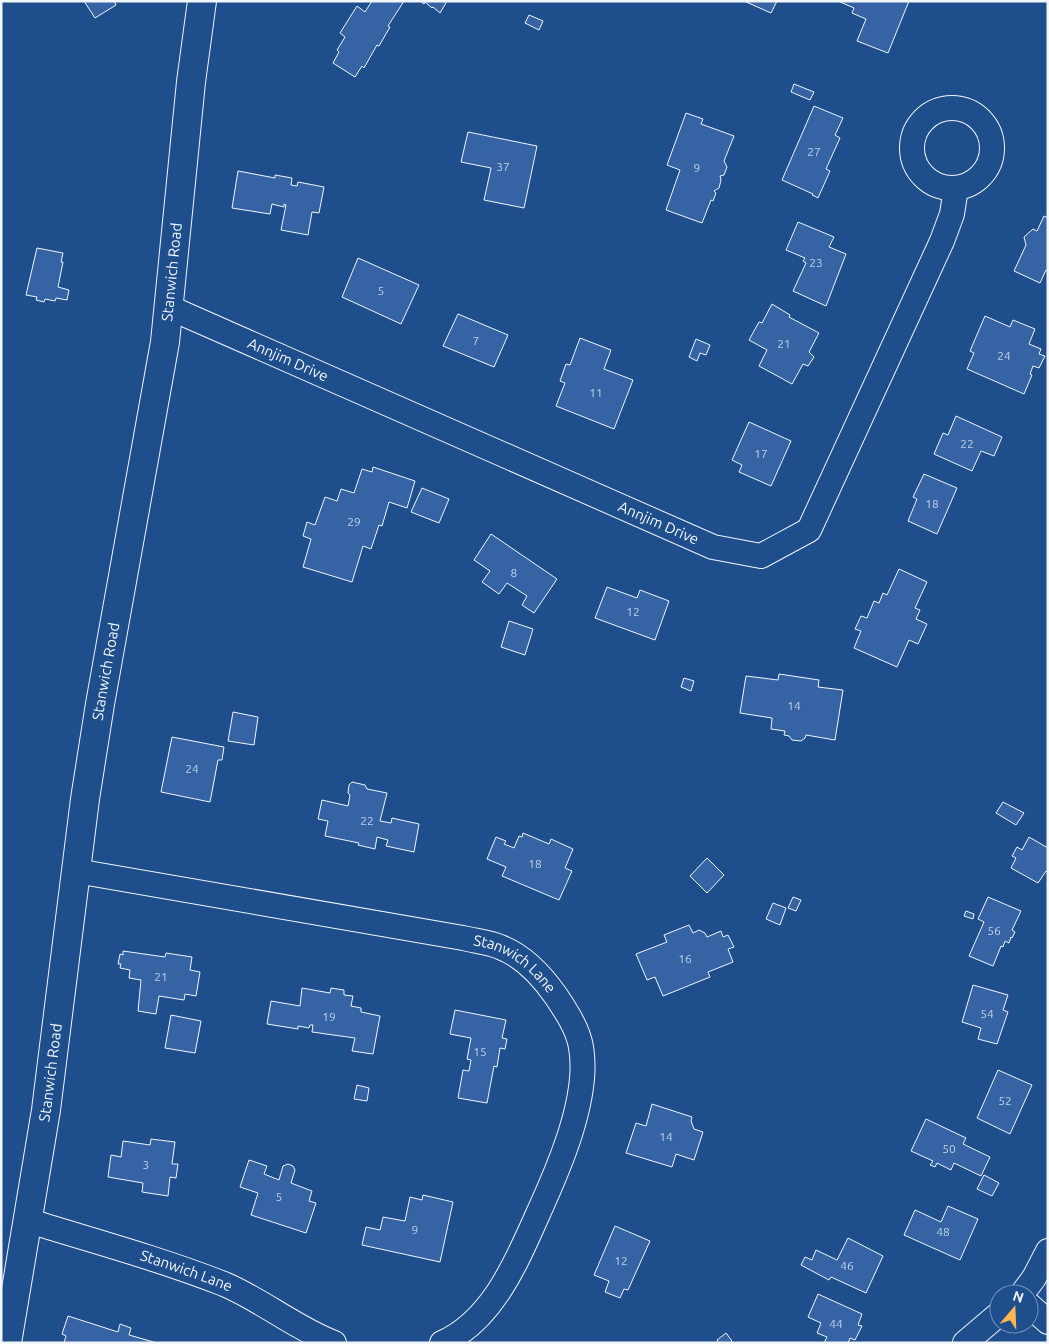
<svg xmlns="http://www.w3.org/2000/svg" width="1049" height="1344" viewBox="0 0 1049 1344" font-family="Ubuntu,sans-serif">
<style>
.building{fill:#3563a3;stroke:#f2f6ff}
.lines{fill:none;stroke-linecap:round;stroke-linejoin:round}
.street-casing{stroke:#f2f6ff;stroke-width:26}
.secondary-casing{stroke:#f2f6ff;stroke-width:30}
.street{stroke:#1f4e8c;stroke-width:24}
.secondary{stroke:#1f4e8c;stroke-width:28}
.labels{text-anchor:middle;stroke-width:4;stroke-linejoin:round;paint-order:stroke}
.number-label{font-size:12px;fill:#c3d1e8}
.street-label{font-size:15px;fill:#f2f6ff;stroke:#1f4e8c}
</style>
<rect width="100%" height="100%" fill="#1f4e8c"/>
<!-- building -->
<g class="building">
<polygon points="84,1 114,1 116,5 95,18"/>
<polygon points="372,1 404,1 388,26 390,27 379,46 377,45 364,68 362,66 355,77 333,63 339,52 337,50 345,37 340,33 357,6 365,12"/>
<polygon points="420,1 447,1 440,13 433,7 432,8 425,2 424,4"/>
<polygon points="744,1 777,1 771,13"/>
<polygon points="838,1 909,1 888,53 857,41 866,19 852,13 854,8"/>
<polygon points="529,15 543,21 539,30 525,23"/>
<polygon points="794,84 814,92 810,100 791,92"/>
<polygon points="814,106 843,118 835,135 840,138 826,169 830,171 818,198 812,195 813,194 782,180"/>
<polygon points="686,113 703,119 701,124 734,136 724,161 727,167 724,175 720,176 721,180 719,188 714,191 716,193 713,201 711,200 702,223 666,210 680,170 667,165"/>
<polygon points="468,132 537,146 524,208 484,200 491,168 461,162"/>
<polygon points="238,171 275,178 275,175 292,178 291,185 297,186 298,182 324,187 319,213 312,212 308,235 281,230 286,205 284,204 284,207 272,204 270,214 232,208"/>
<polygon points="1044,216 1048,218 1048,271 1046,270 1040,283 1014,271 1026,245 1024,237 1033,229 1037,231"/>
<polygon points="798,222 834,237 829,247 846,254 826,306 793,291 806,263 803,261 805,258 786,250"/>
<polygon points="37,248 63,253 61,262 63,262 58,287 69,290 67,300 56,298 55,301 45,299 44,302 36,300 37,297 26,295"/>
<polygon points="358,258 419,285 401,324 342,297"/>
<polygon points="772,304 790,315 789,317 819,333 809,352 814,357 808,366 803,364 792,384 759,366 767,350 749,340 759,322 762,323"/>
<polygon points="458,314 508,335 494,367 443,346"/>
<polygon points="985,316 1010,327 1013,320 1035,329 1029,344 1041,349 1039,354 1045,356 1039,368 1033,366 1030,374 1032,375 1024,394 967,369 974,353 970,351"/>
<polygon points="580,338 611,350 604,369 633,380 614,429 556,406 565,383 560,381 566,364 570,365"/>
<polygon points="696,339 710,345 706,355 700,353 697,361 689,357"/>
<polygon points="956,416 1002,437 994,456 981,451 972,471 934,454 943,433 948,435"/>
<polygon points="749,422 791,441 771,486 739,472 742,465 732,460"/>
<polygon points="373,467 415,481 407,508 389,502 382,526 379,525 371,549 363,546 352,582 303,567 311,539 303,536 307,522 315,525 325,497 337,501 341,489 354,493 362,469 372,472"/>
<polygon points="924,474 957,488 937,534 908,521 917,499 913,497"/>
<polygon points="422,488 449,499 439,523 411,512"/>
<polygon points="491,534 557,579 534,613 522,605 527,596 507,583 499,594 482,582 490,571 474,560"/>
<polygon points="899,569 927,582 915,608 920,610 916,619 927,624 918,644 909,640 897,667 854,648 861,631 855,629 861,616 867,618 874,601 879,603 883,593 887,595"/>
<polygon points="607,587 637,598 640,590 669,601 655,640 595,618"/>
<polygon points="509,621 533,629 525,655 501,647"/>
<polygon points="779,674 819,680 818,687 843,690 835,740 806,735 805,738 801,741 792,740 789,736 784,735 785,731 771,729 772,718 740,713 746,676 778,680"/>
<polygon points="684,678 694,681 691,691 681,687"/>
<polygon points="233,712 258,717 254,745 228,741"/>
<polygon points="172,737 224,747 222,760 218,760 210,802 161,792"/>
<polygon points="352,782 365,785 367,789 387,793 380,821 391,823 392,818 419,824 414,852 386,846 388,840 377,837 375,849 358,845 359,843 325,836 328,821 318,819 322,800 348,806 350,795 348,793 349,785"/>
<polygon points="1003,802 1024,813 1016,825 996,813"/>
<polygon points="523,833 549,844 551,839 573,849 565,868 572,871 559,900 502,876 506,867 487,859 496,837 506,841 504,844 514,848 519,836 522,837"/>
<polygon points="1029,837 1048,848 1048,872 1046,871 1038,883 1011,868 1016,858 1012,856 1017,847 1022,850"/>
<polygon points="707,858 724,875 707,893 690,876"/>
<polygon points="793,897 801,900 796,911 788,908"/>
<polygon points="988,897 1021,911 1012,930 1015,932 1012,938 1011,937 1009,943 1005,941 1003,947 1001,946 993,966 969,956 984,922 978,919"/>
<polygon points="773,903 786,908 780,925 766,919"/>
<polygon points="966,911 974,914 973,919 964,916"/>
<polygon points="689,925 693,933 699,930 705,933 707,937 721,931 723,937 728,935 734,947 728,949 733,962 708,972 710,977 663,996 655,977 647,980 636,954 667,942 664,935"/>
<polygon points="123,951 165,957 166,953 192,957 190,970 200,972 196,996 185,994 184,1000 159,996 156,1014 138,1011 141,980 129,978 130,970 120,968 121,964 118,964 120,954 123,955"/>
<polygon points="973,985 1008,995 1003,1010 1008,1012 997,1044 978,1039 981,1028 962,1022"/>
<polygon points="302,988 330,993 331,988 344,990 344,995 353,996 351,1006 361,1008 361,1012 380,1016 373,1054 352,1051 355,1038 312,1032 313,1025 310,1025 309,1028 298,1026 298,1029 267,1024 271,1001 300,1006"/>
<polygon points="455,1010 506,1020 502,1038 507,1039 505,1049 500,1048 497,1067 494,1066 487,1103 458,1098 463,1070 469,1071 471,1060 467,1059 471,1038 450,1034"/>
<polygon points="171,1015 201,1021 195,1053 165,1048"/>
<polygon points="998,1070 1032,1085 1010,1134 977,1118"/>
<polygon points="357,1085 369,1088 367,1101 354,1099"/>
<polygon points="652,1104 692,1117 691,1121 694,1129 703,1132 694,1160 676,1154 672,1167 626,1153 636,1123 646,1126"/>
<polygon points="926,1119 966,1138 963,1144 990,1157 981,1176 954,1163 951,1170 937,1163 935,1167 930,1165 933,1161 911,1151"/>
<polygon points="151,1139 175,1142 172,1164 178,1164 176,1178 170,1177 168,1196 142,1192 143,1183 108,1177 111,1155 121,1157 123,1141 150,1145"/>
<polygon points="249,1160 267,1166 264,1174 279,1180 283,1166 288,1164 293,1166 295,1170 291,1183 312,1191 309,1201 316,1203 306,1233 251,1215 258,1193 240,1187"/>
<polygon points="984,1175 999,1183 992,1196 977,1189"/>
<polygon points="423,1195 453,1202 440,1262 362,1245 366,1227 380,1230 383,1217 405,1221 410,1197 422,1200"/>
<polygon points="948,1206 978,1219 960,1260 904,1235 915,1210 941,1222"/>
<polygon points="615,1226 650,1241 628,1290 624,1289 620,1298 605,1292 609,1281 594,1275"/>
<polygon points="848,1238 883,1256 866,1293 831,1277 829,1280 801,1265 805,1257 812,1260 816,1250 837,1260"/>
<polygon points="818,1294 862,1314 858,1325 862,1326 855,1340 850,1338 848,1343 824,1343 827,1337 817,1333 821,1323 808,1317"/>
<polygon points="68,1316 118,1332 120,1324 131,1328 129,1335 157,1343 64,1343 66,1336 62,1334"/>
<polygon points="726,1333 732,1341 730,1343 719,1343 717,1340"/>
</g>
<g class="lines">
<!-- street casing -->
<g class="street-casing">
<g id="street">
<circle cx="952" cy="148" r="40"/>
<path id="s1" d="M168 307 713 547 761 556 809 530 942 241 952 214 956 188"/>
<path id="s2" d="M76 871 463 938C475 941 489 942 500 947 524 956 542 976 556 996 566 1011 578 1029 581 1047 590 1098 558 1170 537 1216 516 1263 492 1321 442 1343"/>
<path id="s3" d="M29 1221C94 1241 160 1259 224 1284 262 1300 295 1328 334 1343"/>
<polyline points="1022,1294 1034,1278 1048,1251"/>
<polyline points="1029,1305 1048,1322"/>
<polyline points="965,1343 999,1314"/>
</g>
</g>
<!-- secondary casing -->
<g class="secondary-casing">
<g id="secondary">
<path id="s4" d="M7 1343 46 1110 85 799 100 704 165 342 191 82 202 1"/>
</g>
</g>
<!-- street -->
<use href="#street" class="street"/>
<!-- secondary -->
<use href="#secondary" class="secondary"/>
</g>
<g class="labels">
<!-- number labels -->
<g class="number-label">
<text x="814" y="156">27</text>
<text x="503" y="171">37</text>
<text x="697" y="172">9</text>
<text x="816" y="267">23</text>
<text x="381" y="295">5</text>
<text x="476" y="345">7</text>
<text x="784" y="348">21</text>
<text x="1004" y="360">24</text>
<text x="596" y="397">11</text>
<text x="967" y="448">22</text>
<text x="761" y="458">17</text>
<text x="932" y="508">18</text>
<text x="354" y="526">29</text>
<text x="514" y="577">8</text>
<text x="633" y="616">12</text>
<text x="794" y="710">14</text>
<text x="192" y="773">24</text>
<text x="367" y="825">22</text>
<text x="535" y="868">18</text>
<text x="994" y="935">56</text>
<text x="685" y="963">16</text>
<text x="161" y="981">21</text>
<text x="987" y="1018">54</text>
<text x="329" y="1021">19</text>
<text x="480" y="1056">15</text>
<text x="1005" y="1105">52</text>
<text x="666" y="1141">14</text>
<text x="949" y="1153">50</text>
<text x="146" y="1169">3</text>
<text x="279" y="1201">5</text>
<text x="415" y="1234">9</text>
<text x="943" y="1236">48</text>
<text x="621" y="1265">12</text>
<text x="847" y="1270">46</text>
<text x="836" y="1328">44</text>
</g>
<!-- street labels -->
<g class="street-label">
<text dy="5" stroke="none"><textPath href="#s4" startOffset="1084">Stanwich Road</textPath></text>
<text dy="5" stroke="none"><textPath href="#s1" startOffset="131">Annjim Drive</textPath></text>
<text dy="5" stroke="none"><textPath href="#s1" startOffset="536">Annjim Drive</textPath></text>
<text dy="5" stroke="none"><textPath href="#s4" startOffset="679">Stanwich Road</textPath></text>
<text dy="5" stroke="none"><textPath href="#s2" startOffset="452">Stanwich Lane</textPath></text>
<text dy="5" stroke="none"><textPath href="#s4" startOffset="274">Stanwich Road</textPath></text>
<text dy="5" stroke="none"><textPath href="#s3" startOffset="165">Stanwich Lane</textPath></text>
</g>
</g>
<!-- border -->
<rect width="1049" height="1344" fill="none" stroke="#f2f6ff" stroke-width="5"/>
<!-- north arrow -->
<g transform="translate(1014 1309) rotate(19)"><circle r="24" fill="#1f4e8c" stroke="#7391ba"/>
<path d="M0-4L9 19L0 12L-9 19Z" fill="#ffb74d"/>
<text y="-8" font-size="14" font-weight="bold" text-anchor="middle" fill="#f2f6ff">N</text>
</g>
</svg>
